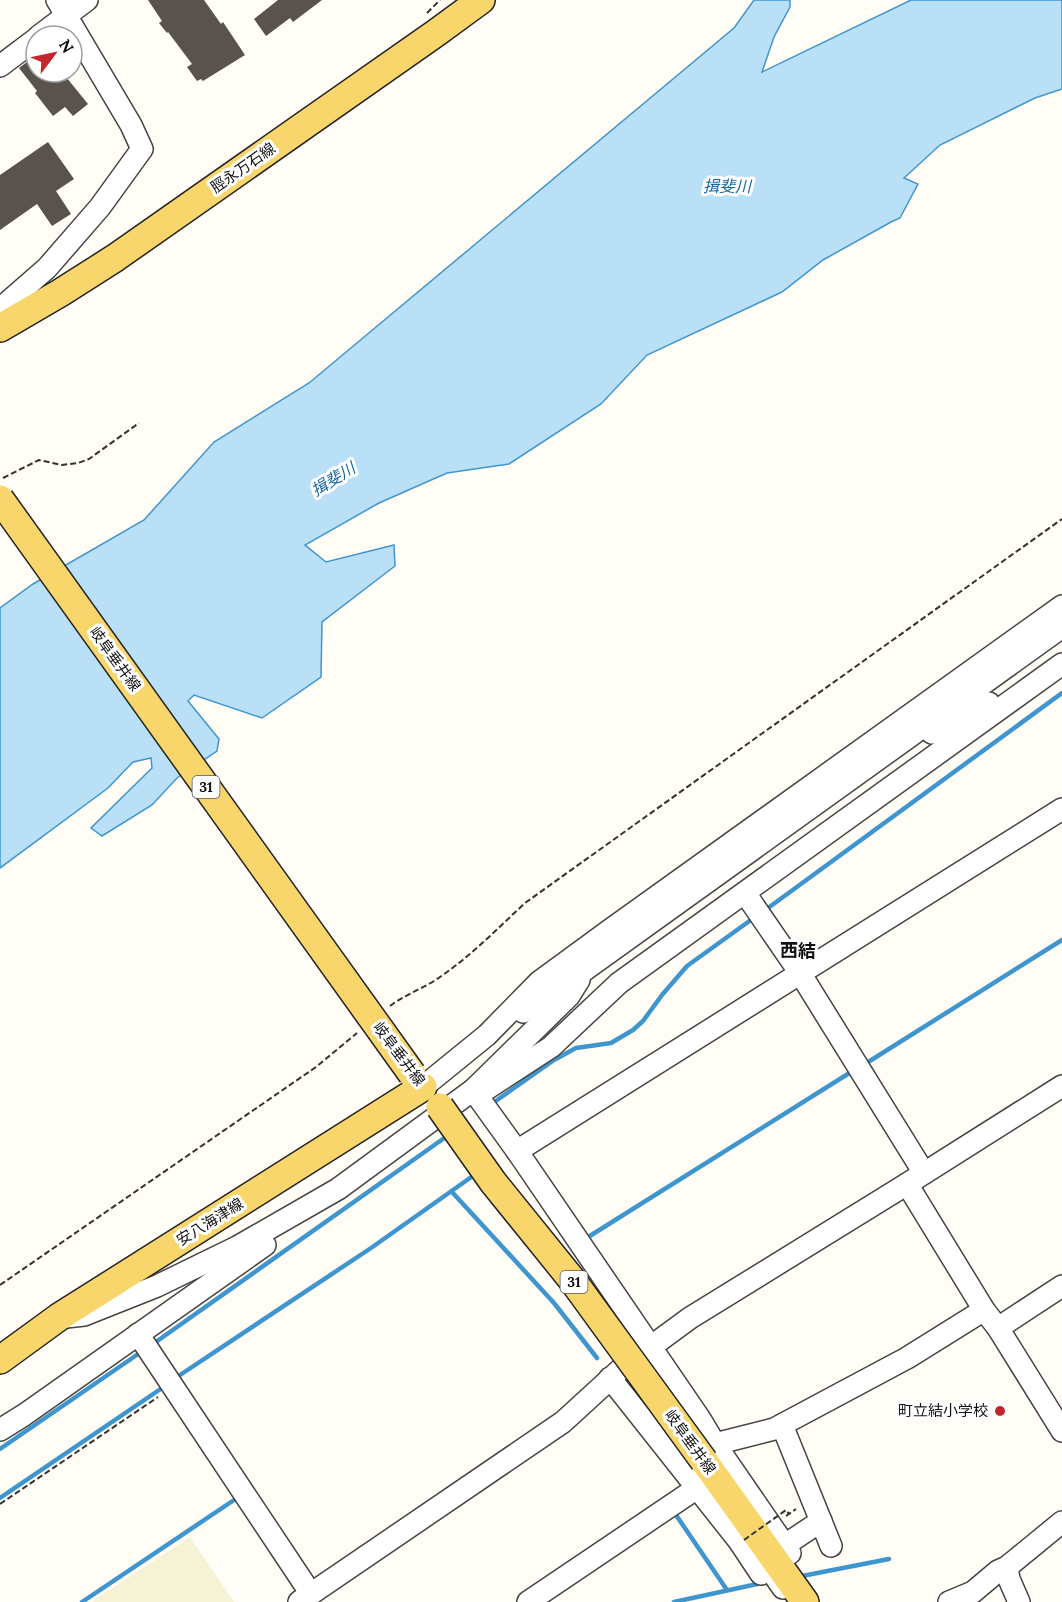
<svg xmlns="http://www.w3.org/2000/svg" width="1062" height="1602" viewBox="0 0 1062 1602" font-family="Lora,'Noto Sans JP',serif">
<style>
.farmland{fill:#f6f3d4}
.water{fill:#b9e0f7;stroke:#3f96cf;stroke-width:1.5}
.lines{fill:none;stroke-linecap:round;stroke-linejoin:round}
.stream{stroke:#3f96cf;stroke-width:4.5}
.building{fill:#5a524d}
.minor-casing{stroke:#444;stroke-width:24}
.major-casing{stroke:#222;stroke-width:30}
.path{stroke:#333;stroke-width:2;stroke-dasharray:6 3;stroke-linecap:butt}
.minor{stroke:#fff;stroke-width:21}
.major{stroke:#f9d66b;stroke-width:27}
.major-bridge-casing{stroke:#222;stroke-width:30;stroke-linecap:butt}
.path-bridge{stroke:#333;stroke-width:2;stroke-dasharray:6 3;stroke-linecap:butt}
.major-bridge{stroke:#f9d66b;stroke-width:27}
.poi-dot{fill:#c4262e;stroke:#fff;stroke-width:2}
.labels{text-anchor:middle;stroke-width:6;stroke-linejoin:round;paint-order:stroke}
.shield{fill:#fff;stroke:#585858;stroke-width:1.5}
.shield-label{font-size:14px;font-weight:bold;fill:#111}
.street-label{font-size:15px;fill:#111;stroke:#fff}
.poi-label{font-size:15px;fill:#111;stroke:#fff;text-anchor:end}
.water-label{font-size:16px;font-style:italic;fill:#1768a6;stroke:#fff}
.quarter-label{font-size:18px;font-weight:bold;fill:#111;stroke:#fff}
</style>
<rect width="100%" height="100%" fill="#fffdf5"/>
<!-- farmland -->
<polygon class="farmland" points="190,1537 234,1602 91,1602"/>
<!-- water -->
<polygon class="water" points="754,0 790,0 790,7 774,37 762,72 911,0 1062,0 1062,89 1035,98 940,145 904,178 918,184 900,218 891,222 823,260 782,292 647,355 601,404 509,464 447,473 379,503 305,545 326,562 394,545 395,566 322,622 321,677 262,718 194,695 188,701 219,739 217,751 177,778 152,805 102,836 91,828 152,768 151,758 133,762 108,788 0,868 0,608 33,584 144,520 214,442 309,383 734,28"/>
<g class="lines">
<!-- stream -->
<g class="stream">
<polyline points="764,911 1062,693"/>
<polyline points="865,1064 1062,940"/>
<polyline points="490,1105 554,1060 576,1048 611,1043 633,1030 643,1021 662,995 687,966 755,917"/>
<polyline points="452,1192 554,1303 597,1358"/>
<polyline points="585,1239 851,1072 853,1076"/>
<polyline points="153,1344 450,1134"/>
<polyline points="174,1379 371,1248 477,1173"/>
<polyline points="0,1449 144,1350"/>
<polyline points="0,1498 165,1386"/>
<polyline points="674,1512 727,1590"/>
<polyline points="802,1576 889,1559"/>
<polyline points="82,1602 237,1498 239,1500"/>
<polyline points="674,1602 762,1583"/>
</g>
</g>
<!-- building -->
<g class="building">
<polygon points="148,0 204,0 221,24 223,22 245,55 203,81 201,79 197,81 187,67 192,64 168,32 167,33 159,23 162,21"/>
<polygon points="278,0 322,0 293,22 290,18 266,36 254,19"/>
<polygon points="36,55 36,72 62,72 88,104 73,116 65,107 53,116 35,93 37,91 19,68"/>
<polygon points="48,142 74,179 56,191 71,214 52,226 37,204 0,230 0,175"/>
</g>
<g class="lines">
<!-- minor casing -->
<g class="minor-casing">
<g id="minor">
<polyline points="39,36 87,0"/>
<polyline points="0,66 36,39"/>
<polyline points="0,309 47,268 100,207 142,149 131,125 57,0"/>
<polyline points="932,733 989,703"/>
<polyline points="745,893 800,973 924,1173"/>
<polyline points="523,1012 586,969 1062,627"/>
<polyline points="423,1087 487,1035 539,982 610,930 1062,606"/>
<polyline points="473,1090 482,1092 551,1047 619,983 1062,664"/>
<polyline points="473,1090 517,1151 700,1419 715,1444 790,1553 777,1562"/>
<polyline points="517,1151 1062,809"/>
<polyline points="907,1184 984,1310 998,1328 1062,1431"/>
<polyline points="66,1317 84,1315 157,1286 237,1247 338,1189 473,1090 569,996 579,980"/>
<polyline points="998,1328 1062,1286"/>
<polyline points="138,1334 311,1594"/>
<polyline points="610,1378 739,1541 761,1574 769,1568 783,1588"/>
<polyline points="782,1425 831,1546"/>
<polyline points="0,1430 24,1415 265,1245"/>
<polyline points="715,1444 774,1429 907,1358 984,1310"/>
<polyline points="785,1545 821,1521"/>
<polyline points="1007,1567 1009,1579 1019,1602"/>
<polyline points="299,1602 563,1422 622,1368 690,1318 907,1184 1062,1086"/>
<polyline points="528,1602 697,1488"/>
<polyline points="949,1602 973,1592 998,1571 1007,1567 1062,1522"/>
</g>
</g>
<!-- major casing -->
<g class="major-casing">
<g id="major">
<polyline points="0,328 60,293 115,258 436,33 481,0"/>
<polyline points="0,1360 59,1317 423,1087"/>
<polyline points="704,1461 805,1602"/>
</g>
</g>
<!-- path -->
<g class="path">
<polyline points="427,13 440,0"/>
<polyline points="3,478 39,460 62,465 78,463 89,459 139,423"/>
<path d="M390 1006C403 996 419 990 434 981 468 959 496 930 525 903L1062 519"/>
<polyline points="0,1285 316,1067 357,1033"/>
<polyline points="0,1504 158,1397"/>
<polyline points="786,1516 796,1509"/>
</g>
<!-- minor -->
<use href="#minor" class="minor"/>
<!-- major -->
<use href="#major" class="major"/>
<!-- major-bridge casing -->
<g class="major-bridge-casing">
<g id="major-bridge">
<polyline points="0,499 412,1074"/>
<polyline points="440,1107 493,1182 573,1281 704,1461"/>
</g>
</g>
<!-- path-bridge -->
<polyline class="path-bridge" points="744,1540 786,1510 789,1514"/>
<!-- major-bridge -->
<use href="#major-bridge" class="major-bridge"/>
</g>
<!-- markers -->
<circle class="poi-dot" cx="1000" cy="1411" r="6"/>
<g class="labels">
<!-- shield labels -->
<g class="shield">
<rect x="192.5" y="776" width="27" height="22" rx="4.5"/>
<rect x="560.5" y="1271" width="27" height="22" rx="4.5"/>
</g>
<g class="shield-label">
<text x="206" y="792">31</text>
<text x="574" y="1287">31</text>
</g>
<!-- street labels -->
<g class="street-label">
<text transform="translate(243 168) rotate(-35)" y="5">脛永万石線</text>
<text transform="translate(115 659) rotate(54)" y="5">岐阜垂井線</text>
<text transform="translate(399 1054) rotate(53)" y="5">岐阜垂井線</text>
<text transform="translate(210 1222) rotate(-32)" y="5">安八海津線</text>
<text transform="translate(690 1442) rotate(54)" y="5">岐阜垂井線</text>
</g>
<!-- poi labels -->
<g class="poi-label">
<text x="988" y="1416">町立結小学校</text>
</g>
<!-- water labels -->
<g class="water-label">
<text x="727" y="192">揖斐川</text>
<text transform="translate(333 479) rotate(-32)" y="6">揖斐川</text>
</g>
<!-- quarter labels -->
<g class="quarter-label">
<text x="798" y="957">西結</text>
</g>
</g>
<!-- north arrow -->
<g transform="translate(54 54) rotate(58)"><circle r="28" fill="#ffffff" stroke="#a0a0a0" stroke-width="1.5"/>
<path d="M0-4.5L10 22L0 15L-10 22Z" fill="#c4262e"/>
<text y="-9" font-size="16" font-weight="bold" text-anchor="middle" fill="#111111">N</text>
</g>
</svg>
